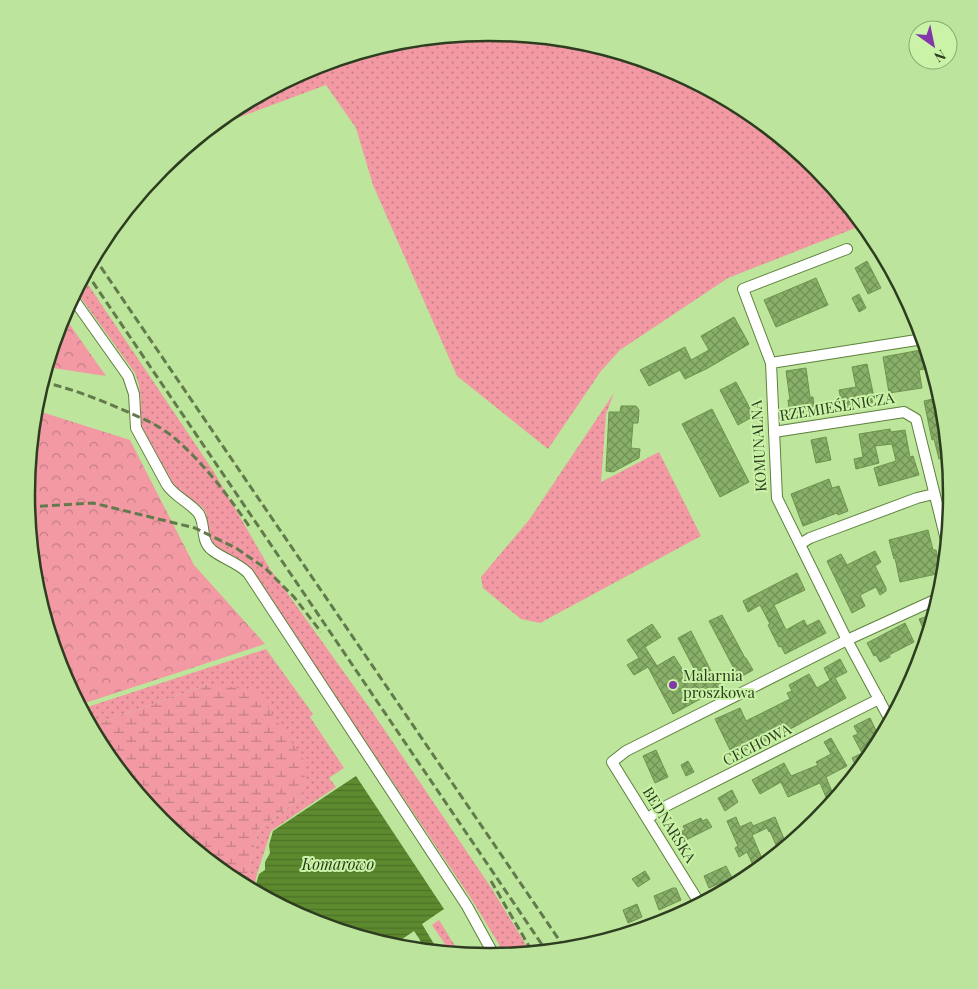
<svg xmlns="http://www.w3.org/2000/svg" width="978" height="989" viewBox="0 0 978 989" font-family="'Playfair Display',serif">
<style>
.grass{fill:url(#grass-dots)}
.forest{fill:url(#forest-crowns)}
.wetland{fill:url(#wetland-marsh)}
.water{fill:url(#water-rules)}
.building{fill:url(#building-cross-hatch);stroke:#6e934d}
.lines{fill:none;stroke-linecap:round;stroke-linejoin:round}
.minor-casing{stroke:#5e823c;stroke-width:12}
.minor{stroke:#fff;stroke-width:10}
.rail{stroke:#627a4c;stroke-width:3;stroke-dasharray:8 4;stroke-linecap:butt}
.poi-dot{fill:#8338aa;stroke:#caf3a8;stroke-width:2}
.labels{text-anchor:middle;stroke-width:4;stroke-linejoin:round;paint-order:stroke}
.street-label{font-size:15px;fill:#2d3d1f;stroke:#caf3a8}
.poi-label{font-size:15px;fill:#2d3d1f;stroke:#caf3a8;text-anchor:start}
.water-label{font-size:16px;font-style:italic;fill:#283b16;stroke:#caf3a8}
.rim{fill:none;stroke:#2d3d1f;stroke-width:2.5}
</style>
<defs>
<pattern id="grass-dots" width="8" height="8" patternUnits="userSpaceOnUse" patternTransform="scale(1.25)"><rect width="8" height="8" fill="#f299a4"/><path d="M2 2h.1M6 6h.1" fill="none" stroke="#c47e85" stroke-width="1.8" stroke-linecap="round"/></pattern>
<pattern id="forest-crowns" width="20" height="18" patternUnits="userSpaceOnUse" patternTransform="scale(1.25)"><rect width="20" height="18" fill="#f299a4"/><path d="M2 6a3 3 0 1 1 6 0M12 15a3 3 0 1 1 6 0" fill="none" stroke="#c47e85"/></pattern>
<pattern id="wetland-marsh" width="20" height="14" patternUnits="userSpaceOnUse" patternTransform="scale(1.25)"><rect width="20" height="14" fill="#f299a4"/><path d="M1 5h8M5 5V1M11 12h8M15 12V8" fill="none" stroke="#c47e85"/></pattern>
<pattern id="water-rules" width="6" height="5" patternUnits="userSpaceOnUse" patternTransform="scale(1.25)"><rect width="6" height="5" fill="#5d8a2e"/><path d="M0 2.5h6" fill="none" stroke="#4d7227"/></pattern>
<pattern id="building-cross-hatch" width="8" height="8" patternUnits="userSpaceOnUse" patternTransform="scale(1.25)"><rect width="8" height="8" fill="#89b068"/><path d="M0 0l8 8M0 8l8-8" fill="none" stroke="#709055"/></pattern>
</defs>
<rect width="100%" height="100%" fill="#bde59b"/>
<!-- grass -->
<g class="grass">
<polygon points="489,32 580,41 666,67 746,110 816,167 863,225 728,278 620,350 601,371 548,449 457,376 373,185 356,128 326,85 210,128 232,110 312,67 399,41"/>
<polygon points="83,277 214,472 270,569 371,710 490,886 531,953 505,956 497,941 472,900 248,566 215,546 210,538 206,513 202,507 176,488 142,432 140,420 141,400 139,385 135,373 76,291"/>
<polygon points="614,393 606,414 601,482 659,452 701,536 540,623 521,619 483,588 481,577 529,520"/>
<polygon points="266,649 313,714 310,717 344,768 329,778 336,787 271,831 257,874 253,891 244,886 259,829 303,796 209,684 91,726 81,709"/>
<polygon points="439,920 460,954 439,952 445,944 432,925"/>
</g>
<!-- forest -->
<g class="forest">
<polygon points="63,315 106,376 46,367"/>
<polygon points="35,410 130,440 194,565 265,644 79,705 61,671 35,584 26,494"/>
</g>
<!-- wetland -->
<polygon class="wetland" points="209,684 256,690 306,763 303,796 259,829 244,886 232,879 162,822 104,751 91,726"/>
<!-- water -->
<polygon class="water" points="356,776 444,909 422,924 434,944 430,951 414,950 421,945 420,940 414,931 392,946 312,922 254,891 259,874 265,870 265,862 270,853 269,845 273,831"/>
<!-- building -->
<g class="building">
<polygon points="867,261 881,288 868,294 855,268"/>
<polygon points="816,278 828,305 776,327 764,300"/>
<polygon points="859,294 866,308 859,312 852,298"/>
<polygon points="734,317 749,344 708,368 685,379 680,370 649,386 640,370 685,347 691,360 709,350 701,336"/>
<polygon points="926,349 932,368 919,370 922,388 889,393 883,357"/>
<polygon points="867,364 875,402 843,409 839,390 856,387 852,367"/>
<polygon points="806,368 810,397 813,397 815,414 790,417 788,400 790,400 786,371"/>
<polygon points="736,382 754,416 738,425 720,390"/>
<polygon points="941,397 943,404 948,457 939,459 934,439 932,440 924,401"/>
<polygon points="621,406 636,406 639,410 638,423 633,423 631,448 640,449 639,458 613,472 606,471 609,412 620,412"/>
<polygon points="712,409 749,482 720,497 682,424"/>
<polygon points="890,429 891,432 905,430 910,457 913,456 919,475 879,486 874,468 896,461 892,444 875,446 879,463 856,469 854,459 863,457 859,434"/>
<polygon points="826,437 831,460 816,463 811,440"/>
<polygon points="829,479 832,488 839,486 848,511 838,515 837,513 803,526 791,494"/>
<polygon points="928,530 933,550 936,550 941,573 900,582 895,558 894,559 889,540"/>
<polygon points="875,551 881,562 875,566 886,588 886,591 880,595 876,587 860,595 865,606 852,613 827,561 841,554 847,565"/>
<polygon points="797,573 805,590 774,605 786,630 804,620 807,626 819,620 826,633 785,654 781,646 779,647 768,625 770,624 760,605 748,612 743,601"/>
<polygon points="934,614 927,638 919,619"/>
<polygon points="722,615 745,658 746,658 753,670 739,678 709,621"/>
<polygon points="905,623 914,642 889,655 890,657 880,662 876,655 874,656 867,643"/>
<polygon points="652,624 661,637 645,647 657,666 674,656 691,683 699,678 678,638 691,631 713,675 715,674 722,687 673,714 648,667 634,675 627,665 639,658 627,640"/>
<polygon points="840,659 847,672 835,678 846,698 794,727 733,756 715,719 740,708 746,721 790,699 787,693 792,691 789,685 809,674 817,688 832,679 830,680 824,668"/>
<polygon points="870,718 880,739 874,752 863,765 857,768 852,758 862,753 853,736 858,734 854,726"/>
<polygon points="831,738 847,766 826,777 833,794 826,797 820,783 788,797 781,782 760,794 752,780 784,763 791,776 818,765 816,762 831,754 824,742"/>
<polygon points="656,750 668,777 655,783 643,756"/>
<polygon points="688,761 694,772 686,776 681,765"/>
<polygon points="732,790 738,802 725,811 718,798"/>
<polygon points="736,817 740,827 751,822 753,826 775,817 787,846 779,852 770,831 769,832 767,828 752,835 763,861 753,865 747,852 739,857 735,848 738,846 727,821"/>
<polygon points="701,818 702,821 707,819 712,827 684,841 680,832 685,830 683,826"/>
<polygon points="726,866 732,878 709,888 704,876"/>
<polygon points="645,871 650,879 638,887 632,879"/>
<polygon points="673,888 676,888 681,900 659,910 654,896"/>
<polygon points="637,904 642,917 628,923 623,910"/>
</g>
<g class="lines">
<!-- minor casing -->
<g class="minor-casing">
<g id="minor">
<polyline points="847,249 743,289 771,363 777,498 847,640 890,720"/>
<path d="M72 297 128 376 134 394 136 428 167 485C175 497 191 503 199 514 206 525 200 541 212 550 223 559 237 562 248 573L467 906 495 957"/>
<polyline points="771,363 923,339"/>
<polyline points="774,432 904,412 916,419 947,544"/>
<polyline points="800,544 810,538 917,498 934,494"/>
<polyline points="648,818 666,806 879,699"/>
<polyline points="700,904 612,762 626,751 847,640 939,598"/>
</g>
</g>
<!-- minor -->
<use href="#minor" class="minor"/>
<!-- rail -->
<g class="rail">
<polyline points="94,257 566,950"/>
<polyline points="86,272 547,952"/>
<path d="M42 382C70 388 95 398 121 409 139 417 157 424 172 436 202 461 227 494 249 526"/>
<polyline points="28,507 93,503 195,528 236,548 265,568 294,597 321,632"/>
<polyline points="491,881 533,953"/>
</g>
</g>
<!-- markers -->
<circle class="poi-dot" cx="673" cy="685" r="5"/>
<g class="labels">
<!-- street labels -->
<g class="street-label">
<text transform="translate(837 407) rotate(-9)" y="5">RZEMIEŚLNICZA</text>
<text transform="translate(759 446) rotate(-93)" y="5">KOMUNALNA</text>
<text transform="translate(757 745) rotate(-27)" y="5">CECHOWA</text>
<text transform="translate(669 825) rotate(58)" y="5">BEDNARSKA</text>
</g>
<!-- poi labels -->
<g class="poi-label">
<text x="683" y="681">Malarnia<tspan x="683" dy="17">proszkowa</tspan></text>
</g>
<!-- water labels -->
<g class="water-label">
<text x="338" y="870">Komarowo</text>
</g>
</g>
<!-- crop -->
<path d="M0 0H978V989H0ZM488 41H490A453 453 0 0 1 943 494V495A453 453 0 0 1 490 948H488A453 453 0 0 1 35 495V494A453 453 0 0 1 488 41Z" fill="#bde49d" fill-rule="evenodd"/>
<path class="rim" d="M488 41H490A453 453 0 0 1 943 494V495A453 453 0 0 1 490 948H488A453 453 0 0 1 35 495V494A453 453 0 0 1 488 41Z"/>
<!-- north arrow -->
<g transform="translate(933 45) rotate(147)"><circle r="24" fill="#caf3a8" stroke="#8baa71"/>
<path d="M0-4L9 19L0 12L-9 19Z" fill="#8338aa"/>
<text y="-8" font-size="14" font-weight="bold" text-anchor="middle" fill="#2d3d1f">N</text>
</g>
</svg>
